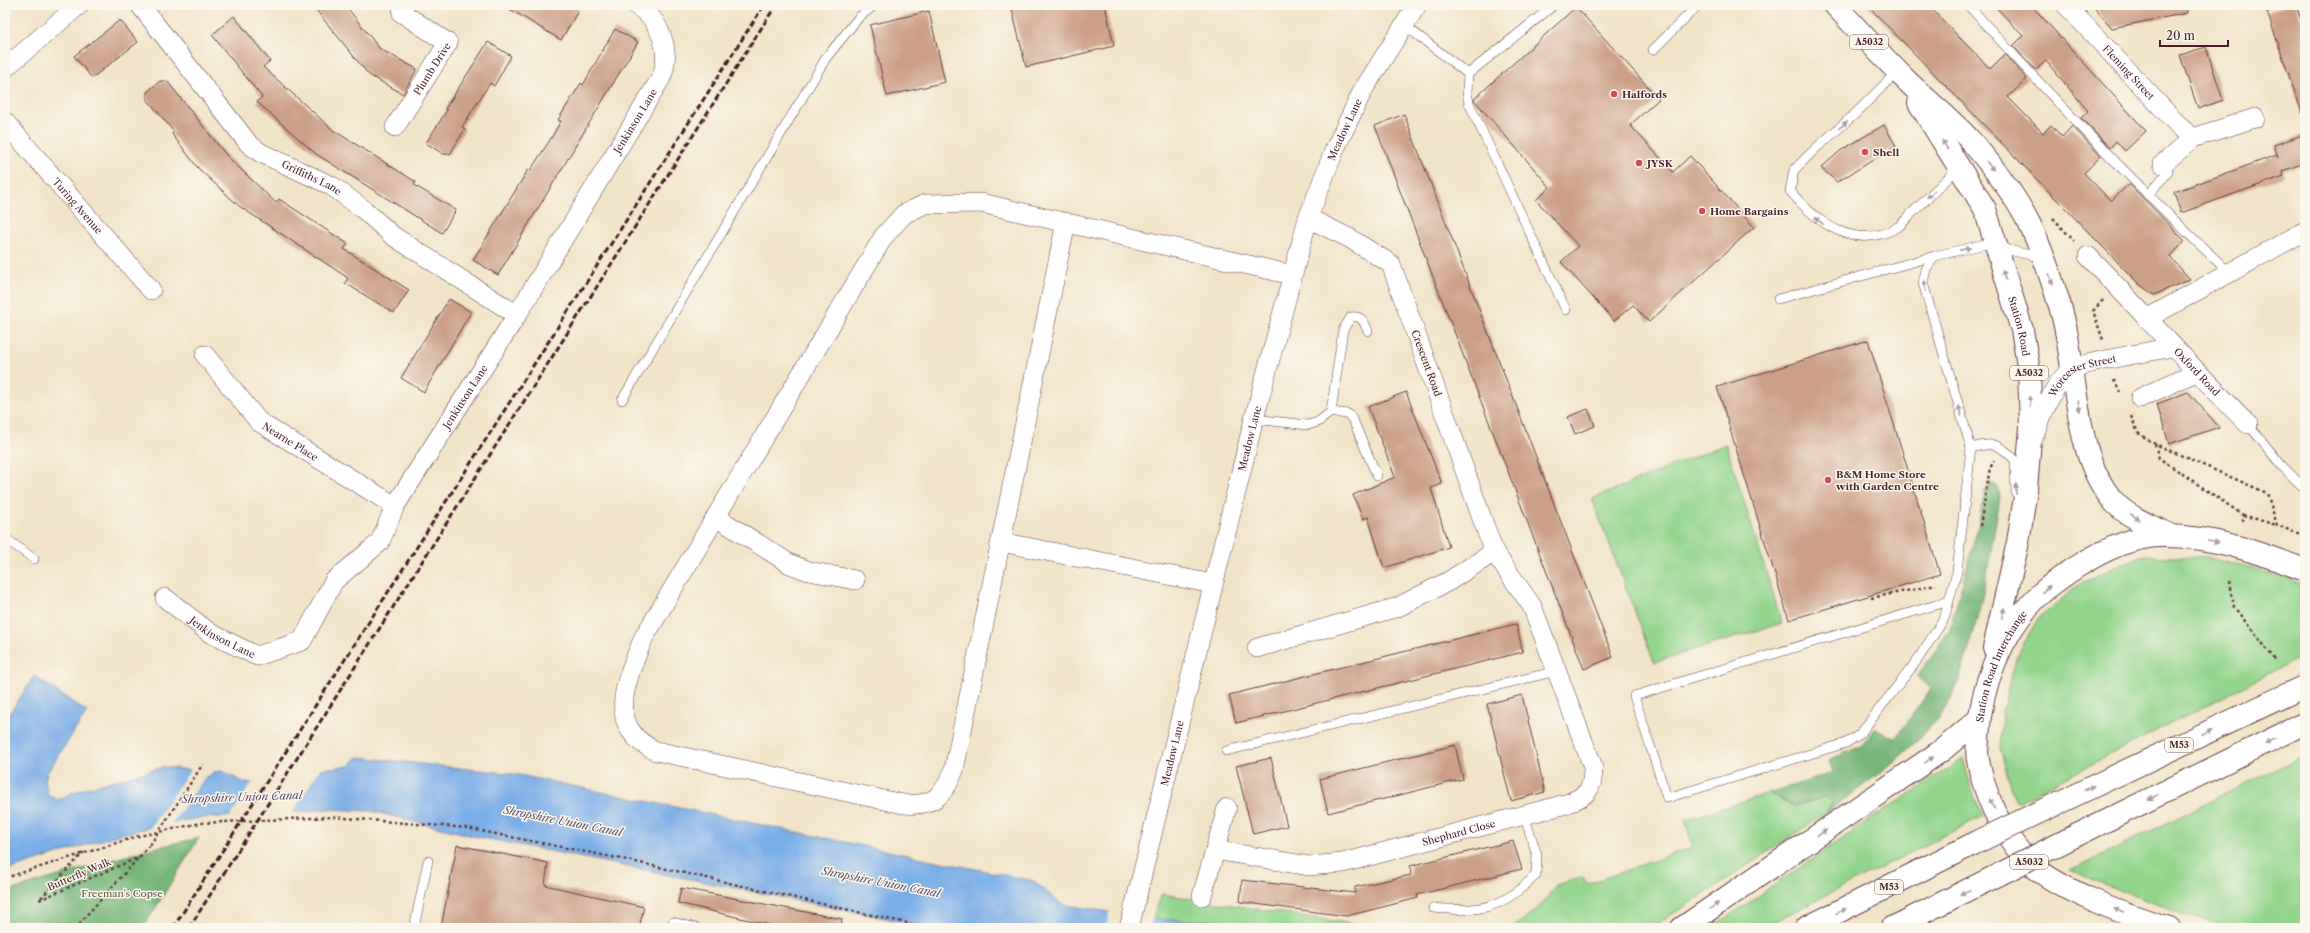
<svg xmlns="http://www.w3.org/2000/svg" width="2310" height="933" viewBox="0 0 2310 933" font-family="'Libre Caslon Text',serif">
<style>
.green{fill:#93d58c;stroke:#6e7a5c}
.forest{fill:#76b678;stroke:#606a52}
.water{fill:#7aaee7;stroke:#626689}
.pier{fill:#f1e4c8}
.building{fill:#cca087}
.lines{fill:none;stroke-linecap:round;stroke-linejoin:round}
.service-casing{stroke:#633d43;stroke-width:10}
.minor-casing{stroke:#633d43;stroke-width:20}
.primary-casing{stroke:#633d43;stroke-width:24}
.motorway-casing{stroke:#633d43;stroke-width:24}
.path{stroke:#633d43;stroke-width:2.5;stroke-dasharray:3 3;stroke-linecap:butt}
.service{stroke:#fff;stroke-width:9}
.minor{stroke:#fff;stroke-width:19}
.primary{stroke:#fff;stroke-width:22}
.motorway{stroke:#fff;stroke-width:22}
.rail{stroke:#4a1f2b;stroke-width:3;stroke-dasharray:6 3;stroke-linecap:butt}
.motorway-bridge-casing{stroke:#633d43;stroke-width:24;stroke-linecap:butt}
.path-bridge{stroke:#633d43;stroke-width:2.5;stroke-dasharray:3 3;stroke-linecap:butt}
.motorway-bridge{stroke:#fff;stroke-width:22}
.oneway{fill:#ae9aa0}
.poi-dot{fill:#d1495b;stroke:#fbf7ec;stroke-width:1.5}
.labels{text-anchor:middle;stroke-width:3;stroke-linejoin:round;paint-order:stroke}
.shield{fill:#fbf7ec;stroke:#7f6065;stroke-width:1}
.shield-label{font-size:9px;font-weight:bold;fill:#4a1f2b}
.street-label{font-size:10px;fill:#4a1f2b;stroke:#fbf7ec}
.poi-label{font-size:10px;font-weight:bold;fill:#4a1f2b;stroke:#fbf7ec;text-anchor:start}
.park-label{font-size:10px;fill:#605648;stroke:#fbf7ec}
.water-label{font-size:11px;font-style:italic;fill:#5b516d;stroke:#fbf7ec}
</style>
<rect width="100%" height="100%" fill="#fbf7ec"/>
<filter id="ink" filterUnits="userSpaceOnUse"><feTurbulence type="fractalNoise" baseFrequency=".025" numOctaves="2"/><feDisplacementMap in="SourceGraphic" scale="8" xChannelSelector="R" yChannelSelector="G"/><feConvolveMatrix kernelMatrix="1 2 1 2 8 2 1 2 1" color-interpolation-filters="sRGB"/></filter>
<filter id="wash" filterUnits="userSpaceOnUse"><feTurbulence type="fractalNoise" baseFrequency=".012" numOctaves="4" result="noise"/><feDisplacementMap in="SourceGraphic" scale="16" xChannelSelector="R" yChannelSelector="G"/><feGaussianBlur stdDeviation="0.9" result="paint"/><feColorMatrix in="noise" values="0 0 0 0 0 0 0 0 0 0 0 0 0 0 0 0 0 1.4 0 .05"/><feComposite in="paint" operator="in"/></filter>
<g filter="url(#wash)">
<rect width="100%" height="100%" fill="#f1e4c8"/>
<!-- green -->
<g class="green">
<polygon points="1726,444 1782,623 1654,662 1592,499"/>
<polygon points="2140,556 2209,558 2285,577 2305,586 2305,655 2016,803 2000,749 2002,713 2017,655 2039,618 2081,583"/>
<polygon points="2305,755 2305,927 2238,928 2187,915 2095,881 2071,870"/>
<path d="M1963 758 1972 791 1983 816 1761 928H1710C1770 890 1826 848 1884 810 1911 793 1937 776 1963 758Z"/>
<path d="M1769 793 1794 806 1826 797 1832 803 1826 813 1717 886 1650 928H1510C1531 918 1543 904 1556 885L1583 877 1587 884 1693 847 1685 820Z"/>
<polygon points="1162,894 1378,928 1254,928 1217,922 1152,919"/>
</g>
<!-- forest -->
<g class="forest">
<path d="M1992 484 1998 487 2000 498C1990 555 1982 613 1963 667 1959 681 1953 697 1945 709 1913 752 1869 781 1826 813L1832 803 1826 797 1794 806 1769 793 1833 773 1829 760 1861 746 1876 728 1895 739 1931 689 1917 677 1949 631 1978 527 1985 490Z"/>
<polygon points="199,838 143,928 5,928 5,892 153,848"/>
</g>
<!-- water -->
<polygon class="water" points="34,676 87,712 47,773 45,780 48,795 58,800 76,791 163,767 190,770 208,777 213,772 222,771 243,782 256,783 320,769 348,766 358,757 514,774 1034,881 1061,904 1152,919 1217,922 1254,928 935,928 474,836 371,811 327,809 293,813 199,818 155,826 117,835 5,871 5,721"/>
<!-- pier -->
<g class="pier">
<polygon points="321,767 291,815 230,817 253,781"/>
<polygon points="192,768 207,774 171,825 149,829"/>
<polygon points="1110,909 1153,917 1150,928 1106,928"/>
</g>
<g id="blocks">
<!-- building -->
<g class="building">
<polygon points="312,5 345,5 380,49 417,69 403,94 369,75"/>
<polygon points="503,5 568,5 578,11 561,40"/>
<polygon points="1011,5 1105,5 1114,46 1026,67"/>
<polygon points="1867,5 1928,5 1990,69 2005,54 2027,79 2008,97 2043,133 2051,125 2062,137 2072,126 2101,156 2084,173 2111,201 2129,184 2185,241 2170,257 2190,279 2154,295 2139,284"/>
<polygon points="1994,5 2031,5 2146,131 2125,151 2116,141 2110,148 2081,118 2088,111 2046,61 2036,70 2013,46 2023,36"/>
<polygon points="2092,5 2187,5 2187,13 2112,28"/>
<polygon points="2288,5 2296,5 2305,31 2305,112 2302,113 2267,12"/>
<polygon points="1576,7 1659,99 1630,125 1673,172 1690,156 1754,227 1649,322 1633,305 1614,321 1561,262 1578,246 1536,200 1550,187 1475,101 1474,99"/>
<polygon points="929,11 945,82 887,96 870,25"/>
<polygon points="234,16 270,61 263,67 333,130 416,182 414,185 456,210 442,233 316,154 257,102 262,97 212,35"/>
<polygon points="120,20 138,42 92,78 74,56"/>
<polygon points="615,29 638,42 498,275 473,260 528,170 530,171 550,140 561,121 558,120 581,83 583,85"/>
<polygon points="488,42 511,56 494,86 490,83 462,127 465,129 450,154 443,154 426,143 447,110 445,109"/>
<polygon points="2206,47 2223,100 2198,109 2180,55"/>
<polygon points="160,81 167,81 227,156 276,203 279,199 348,244 344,249 409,290 394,313 345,283 348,278 239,206 198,168 172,134 174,132 147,99 147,92"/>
<polygon points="1404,114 1613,657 1584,669 1375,126"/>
<polygon points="1884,125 1896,146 1837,182 1821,168 1840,151"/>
<polygon points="2305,134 2305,163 2282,171 2284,176 2181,213 2174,192 2277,155 2278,158 2274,145"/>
<polygon points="449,299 471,312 424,392 401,378"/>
<polygon points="1868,340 1940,574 1789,620 1717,387"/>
<polygon points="1406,392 1442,484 1431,488 1449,547 1384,568 1368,517 1363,519 1353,495 1395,477 1368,407"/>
<polygon points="2188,392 2219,427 2169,444 2157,404"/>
<polygon points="1588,409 1595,426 1575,434 1568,417"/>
<polygon points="1516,624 1523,652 1236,723 1229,695"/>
<polygon points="1522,695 1545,792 1511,801 1487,704"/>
<polygon points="1455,745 1463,779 1328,813 1320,779"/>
<polygon points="1271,758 1287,826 1253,834 1236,766"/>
<polygon points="1513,841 1522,869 1417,895 1418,898 1347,916 1240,902 1242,880 1355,893 1355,887 1411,875 1410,866"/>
<polygon points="457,845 548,863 545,885 644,907 639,928 441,928"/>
<polygon points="681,888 842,919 841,928 782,928 678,903"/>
</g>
</g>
</g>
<g filter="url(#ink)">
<use href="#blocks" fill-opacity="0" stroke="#633d43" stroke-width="1"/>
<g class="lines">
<!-- service casing -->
<g class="service-casing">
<g id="service">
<polyline points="987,5 987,6"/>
<path d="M1968 5C2052 98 2138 188 2230 273"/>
<polyline points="1403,24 1468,74 1554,5"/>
<polyline points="1653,50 1698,5"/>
<path d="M1897 72 1855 114 1814 150 1794 170 1790 191C1817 223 1854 252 1898 227 1903 223 1908 217 1913 212 1929 197 1944 182 1959 167"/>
<polyline points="1468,74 1467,93 1469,103 1566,310"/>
<polyline points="2148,195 2168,172 2163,164"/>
<polyline points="1935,256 1926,269 1923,283 1971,448 1957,572 1944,619 1916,662 1859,735 1846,743 1667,798 1634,696 1949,601"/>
<polyline points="1778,299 1935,256 1994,242 2009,250 2043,258"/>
<polyline points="622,400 826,58 859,17 875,5"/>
<path d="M1331 412 1343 330 1351 317C1362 315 1364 322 1368 331"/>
<polyline points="1254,419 1308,425 1318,422 1331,412 1348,414 1353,420 1377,476"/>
<polyline points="2248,424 2282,466 2305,489"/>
<path d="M1971 448C1993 442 1999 443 2015 460L2016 493"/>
<polyline points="5,538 34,559"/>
<polyline points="1226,751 1557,671"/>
<path d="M1433 908C1480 912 1501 910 1536 875L1537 855 1524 815"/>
<polyline points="414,928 428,861"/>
<polyline points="672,928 673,922 697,928"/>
</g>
</g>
<!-- minor casing -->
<g class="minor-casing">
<g id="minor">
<path id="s1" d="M140 5 249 144 261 153 332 186 363 209 393 236 517 315"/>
<path id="s2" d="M2066 5 2181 128 2193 138"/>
<polyline points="5,68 79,5"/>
<path id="s3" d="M5 122 151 290"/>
<path id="s4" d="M395 127 448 43 402 13 404 5"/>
<polyline points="2163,164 2193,138 2255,118"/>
<path d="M1066 222 954 770C944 796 933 807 903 804L656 751C603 727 627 678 644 637L884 236 904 214 925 204 981 203 1292 275"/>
<path id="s5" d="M2088 256C2142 312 2193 369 2248 424"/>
<polyline points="2148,318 2305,231"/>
<path id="s6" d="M205 355 259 422 395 506"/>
<polyline points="2140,398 2196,372"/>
<path id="s7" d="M2032 441C2042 416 2051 386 2072 369 2078 364 2158 350 2173 347"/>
<polyline points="716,517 790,564 809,571 855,580"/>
<polyline points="1001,542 1213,584"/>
<path id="s8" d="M165 598 210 633 257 656 302 641 334 581 380 542 395 506 517 315 661 78C672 52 661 20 636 5"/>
<polyline points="1257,648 1398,607 1449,581 1494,552"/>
<path id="s9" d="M1215 850 1309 866 1343 863 1566 804C1587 796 1593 791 1593 767L1532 606 1494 552 1391 264 1349 238 1308 218"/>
<polyline points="1202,896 1227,808"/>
<path id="s10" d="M1129 928 1254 419 1308 218 1334 151 1363 90 1417 5"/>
</g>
</g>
<!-- primary casing -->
<g class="primary-casing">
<g id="primary">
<path d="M1835 5C1858 30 1881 55 1905 79 1926 100 1950 118 1970 140 1991 164 2014 194 2029 223 2041 247 2050 274 2058 300 2079 361 2070 454 2115 503 2128 517 2155 528 2172 536"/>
<path id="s11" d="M1919 103 1985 209 2022 330 2029 371 2031 427 2026 490 2018 542 1994 648"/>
<path id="s12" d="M2169 928C2130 916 2050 888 2024 857 2001 831 1984 794 1978 760 1976 753 1978 745 1978 738 1980 687 2001 634 2037 597 2048 586 2062 577 2075 568 2100 552 2131 536 2161 536 2211 535 2260 553 2305 570"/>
</g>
</g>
<!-- motorway casing -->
<g class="motorway-casing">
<g id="motorway">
<polyline points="2054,805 2305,686"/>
<polyline points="2077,835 2305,723"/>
<polyline points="1682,928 1941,751 1979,719"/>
<polyline points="1806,928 1971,845"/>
<polyline points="1892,928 2000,874"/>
</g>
</g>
<!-- path -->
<g class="path">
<polyline points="2053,218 2074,241"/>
<polyline points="2103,300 2093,311 2103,340"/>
<polyline points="2114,380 2120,392"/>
<polyline points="2131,416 2138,433 2155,444 2267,493 2277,525 2296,533 2305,533"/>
<polyline points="2155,444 2159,458 2243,515 2243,521"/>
<polyline points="2243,515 2276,525"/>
<polyline points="1980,526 1990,468 1994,461"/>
<polyline points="2230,581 2234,607 2277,662"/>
<polyline points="1871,598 1936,585"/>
<polyline points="84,852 39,900 142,856"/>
<polyline points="5,878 139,836 201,823 332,817 467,828 501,835 627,860 929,928"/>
<polyline points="75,928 150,845"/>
</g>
<!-- service -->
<use href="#service" class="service"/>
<!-- minor -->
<use href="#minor" class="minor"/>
<!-- primary -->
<use href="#primary" class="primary"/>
<!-- motorway -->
<use href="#motorway" class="motorway"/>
<!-- rail -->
<g class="rail">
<polyline points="173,928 764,5"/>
<polyline points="189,928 776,5"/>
</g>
<!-- motorway-bridge casing -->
<g class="motorway-bridge-casing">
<g id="motorway-bridge">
<polyline points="1971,845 2054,805"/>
<polyline points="2000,874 2077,835"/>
</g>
</g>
<!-- path-bridge -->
<polyline class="path-bridge" points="150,845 203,764"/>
<!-- motorway-bridge -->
<use href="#motorway-bridge" class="motorway-bridge"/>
</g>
<!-- one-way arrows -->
<defs><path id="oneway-solid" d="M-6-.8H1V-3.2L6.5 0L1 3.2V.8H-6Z"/></defs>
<g class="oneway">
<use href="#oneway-solid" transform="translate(1843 125) rotate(-40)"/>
<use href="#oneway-solid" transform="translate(1945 145) rotate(-122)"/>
<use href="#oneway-solid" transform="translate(1990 166) rotate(52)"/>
<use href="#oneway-solid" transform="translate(1931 194) rotate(135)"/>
<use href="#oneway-solid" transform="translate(1819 221) rotate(-143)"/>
<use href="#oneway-solid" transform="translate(1965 249) rotate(-13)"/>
<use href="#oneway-solid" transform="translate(2004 275) rotate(-108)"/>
<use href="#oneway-solid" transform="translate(2051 279) rotate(70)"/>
<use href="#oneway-solid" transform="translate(1925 286) rotate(-98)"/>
<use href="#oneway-solid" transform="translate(2030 401) rotate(-92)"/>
<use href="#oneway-solid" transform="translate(2079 406) rotate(81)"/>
<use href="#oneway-solid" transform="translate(1960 411) rotate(-106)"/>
<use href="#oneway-solid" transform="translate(2016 489) rotate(-92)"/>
<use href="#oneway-solid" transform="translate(2135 517) rotate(33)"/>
<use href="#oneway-solid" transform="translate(2213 542) rotate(12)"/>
<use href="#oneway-solid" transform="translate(2046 589) rotate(-40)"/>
<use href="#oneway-solid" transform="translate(2003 613) rotate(-77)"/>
<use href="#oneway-solid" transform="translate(2207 732) rotate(-25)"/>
<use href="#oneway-solid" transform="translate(2270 741) rotate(154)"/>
<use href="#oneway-solid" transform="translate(1929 760) rotate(-34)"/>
<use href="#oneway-solid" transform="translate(2089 788) rotate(-25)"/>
<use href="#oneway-solid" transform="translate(2153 797) rotate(154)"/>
<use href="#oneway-solid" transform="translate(1992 804) rotate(-115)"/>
<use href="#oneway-solid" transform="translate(1822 833) rotate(-35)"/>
<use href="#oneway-solid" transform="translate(1965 892) rotate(154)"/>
<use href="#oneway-solid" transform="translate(1714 906) rotate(-34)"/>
<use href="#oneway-solid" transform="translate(1841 911) rotate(-27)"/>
<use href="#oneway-solid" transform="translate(2119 911) rotate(-155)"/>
</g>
</g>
<!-- markers -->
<g class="poi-dot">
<circle cx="1614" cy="94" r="4"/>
<circle cx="1865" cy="152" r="4"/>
<circle cx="1639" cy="163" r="4"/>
<circle cx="1702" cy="211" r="4"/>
<circle cx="1828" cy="480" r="4"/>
</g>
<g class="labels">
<!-- shield labels -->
<g class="shield">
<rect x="1850" y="35" width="38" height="14" rx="3"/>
<rect x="2010" y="366" width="38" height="14" rx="3"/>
<rect x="2165" y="738" width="28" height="14" rx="3"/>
<rect x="2010" y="855" width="38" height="14" rx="3"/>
<rect x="1875" y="880" width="28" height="14" rx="3"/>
</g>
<g class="shield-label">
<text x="1869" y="45">A5032</text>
<text x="2029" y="376">A5032</text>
<text x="2179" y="748">M53</text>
<text x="2029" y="865">A5032</text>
<text x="1889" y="890">M53</text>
</g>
<!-- street labels -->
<g class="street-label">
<text dy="4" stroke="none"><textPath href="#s4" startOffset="69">Plumb Drive</textPath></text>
<text dy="4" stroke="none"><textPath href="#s2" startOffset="92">Fleming Street</textPath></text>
<text dy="4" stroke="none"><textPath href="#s8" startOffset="778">Jenkinson Lane</textPath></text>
<text dy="4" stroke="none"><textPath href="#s10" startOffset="828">Meadow Lane</textPath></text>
<text dy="4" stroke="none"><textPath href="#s1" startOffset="248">Griffiths Lane</textPath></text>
<text dy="4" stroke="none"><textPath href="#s3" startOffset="111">Turing Avenue</textPath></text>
<text dy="4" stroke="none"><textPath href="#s11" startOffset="247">Station Road</textPath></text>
<text transform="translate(1427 363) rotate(70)" y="4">Crescent Road</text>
<text dy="4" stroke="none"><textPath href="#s5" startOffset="159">Oxford Road</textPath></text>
<text dy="4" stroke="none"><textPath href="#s7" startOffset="89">Worcester Street</textPath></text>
<text dy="4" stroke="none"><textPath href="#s8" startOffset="454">Jenkinson Lane</textPath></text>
<text dy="4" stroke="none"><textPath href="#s10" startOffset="504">Meadow Lane</textPath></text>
<text dy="4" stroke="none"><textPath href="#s6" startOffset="123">Nearne Place</textPath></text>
<text dy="4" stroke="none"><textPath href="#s8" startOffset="70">Jenkinson Lane</textPath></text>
<text dy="4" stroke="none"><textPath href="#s12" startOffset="370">Station Road Interchange</textPath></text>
<text dy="4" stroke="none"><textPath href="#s10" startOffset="180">Meadow Lane</textPath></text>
<text dy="4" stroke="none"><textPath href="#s9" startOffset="249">Shephard Close</textPath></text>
<text transform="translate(79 874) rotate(-23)" y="4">Butterfly Walk</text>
</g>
<!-- poi labels -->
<g class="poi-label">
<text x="1622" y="98">Halfords</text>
<text x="1873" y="156">Shell</text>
<text x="1647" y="167">JYSK</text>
<text x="1710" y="215">Home Bargains</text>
<text x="1836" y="478">B&amp;M Home Store<tspan x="1836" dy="12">with Garden Centre</tspan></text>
</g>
<!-- park labels -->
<g class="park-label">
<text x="122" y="897">Freeman's Copse</text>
</g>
<!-- water labels -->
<g class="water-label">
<text transform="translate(242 797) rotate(-2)" y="4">Shropshire Union Canal</text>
<text transform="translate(563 821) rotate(11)" y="4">Shropshire Union Canal</text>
<text transform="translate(881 882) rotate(11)" y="4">Shropshire Union Canal</text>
</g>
</g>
<!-- margin -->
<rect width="2310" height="933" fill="none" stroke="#fbf7ec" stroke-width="20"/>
<!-- scale -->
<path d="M2160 40v6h68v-6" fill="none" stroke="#4a1f2b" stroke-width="2"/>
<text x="2166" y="40" font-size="12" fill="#4a1f2b" stroke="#fbf7ec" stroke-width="3" paint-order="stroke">20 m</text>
</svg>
